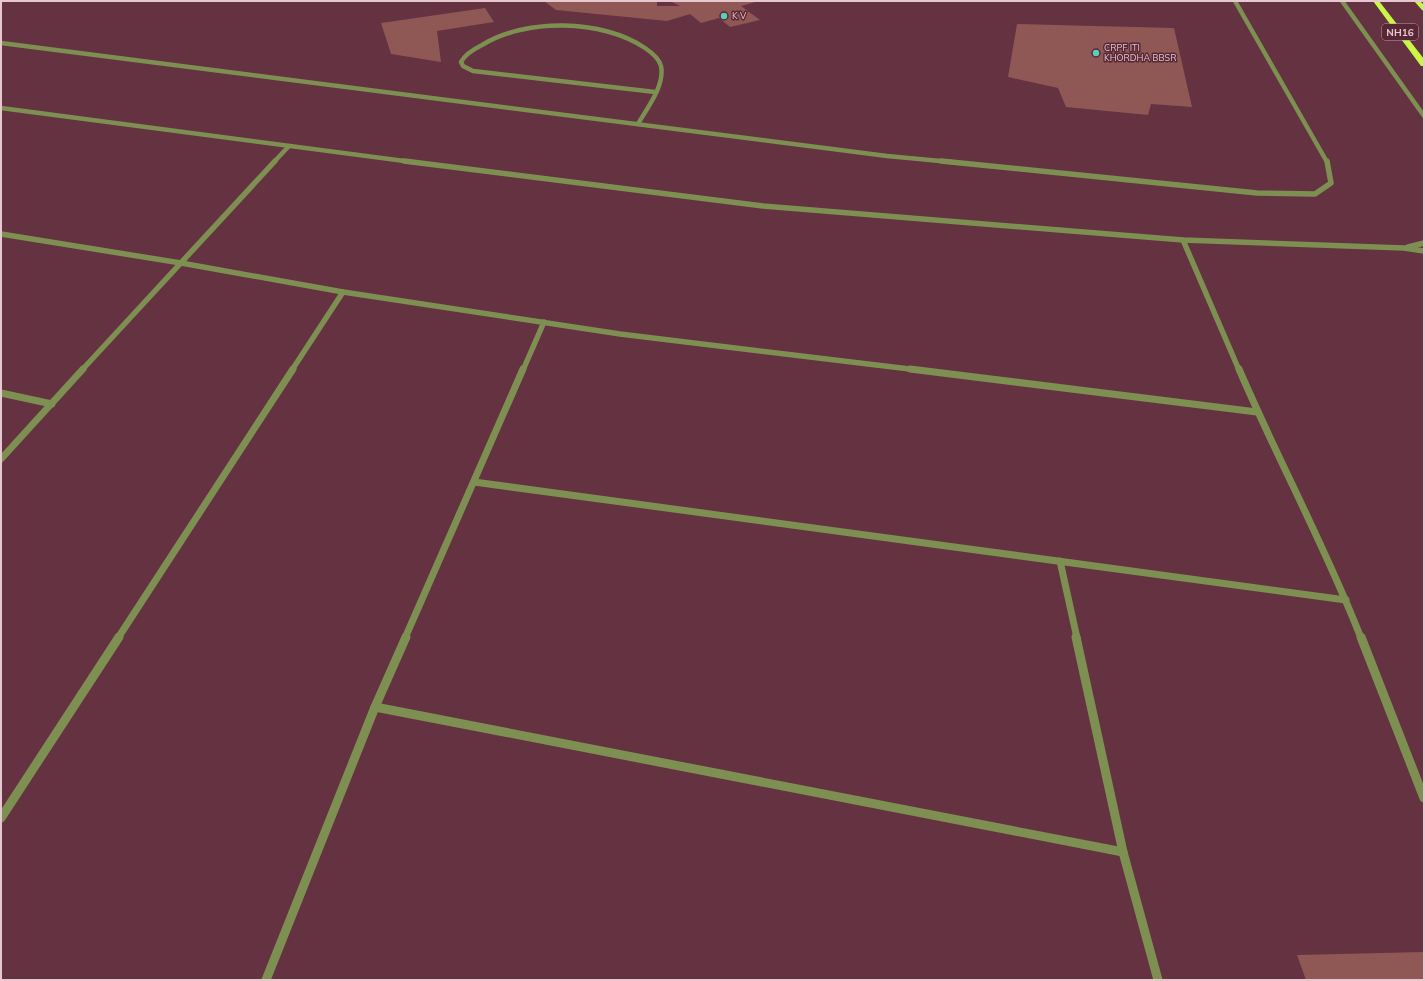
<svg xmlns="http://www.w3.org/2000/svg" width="1425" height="981" viewBox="0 0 1425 981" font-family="Mulish,sans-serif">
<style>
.building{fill:#8f5855}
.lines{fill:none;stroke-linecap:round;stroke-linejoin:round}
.minor-far3{stroke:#7d9051;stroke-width:4.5}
.minor-far2{stroke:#7d9051;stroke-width:5.5}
.minor-far1{stroke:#7d9051;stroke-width:7}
.minor{stroke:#7d9051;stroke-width:9}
.highway{fill:#caf645;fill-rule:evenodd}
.poi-dot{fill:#5acebe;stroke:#582736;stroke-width:1.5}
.labels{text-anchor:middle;stroke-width:3;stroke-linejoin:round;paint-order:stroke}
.far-poi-label{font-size:9px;fill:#e8c8d0;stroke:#582736;text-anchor:start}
.shield{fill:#582736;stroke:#bd98a2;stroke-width:1}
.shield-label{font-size:10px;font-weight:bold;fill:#e8c8d0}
</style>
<rect width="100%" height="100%" fill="#643240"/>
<!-- building -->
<g class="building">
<polygon points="544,1 657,1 657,6 680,6 670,1 759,1 741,6 760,20 730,27 719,18 701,23 690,14 667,21 556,10"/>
<polygon points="485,8 494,22 437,31 441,62 391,54 381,23"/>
<polygon points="1017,24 1174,28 1192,107 1151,104 1148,115 1066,107 1058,88 1008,77"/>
<polygon points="1424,952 1424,980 1306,980 1297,955"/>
</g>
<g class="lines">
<!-- minor-far3 -->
<g class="minor-far3">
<polyline points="1235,1 1327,162"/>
<polyline points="1342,1 1424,116"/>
<polyline points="1,43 887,156 951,162"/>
<polyline points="1,108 412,162"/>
<path d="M638 124C647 108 665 86 661 66 659 58 651 52 645 48 602 19 526 18 482 45 474 49 465 54 461 62L463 66 473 71 655 92"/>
<polyline points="274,162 288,147"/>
</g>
<!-- minor-far2 -->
<g class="minor-far2">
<polyline points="404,161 763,206 1183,240 1404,248 1424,251"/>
<polyline points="941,161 1257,193 1315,194 1331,183 1327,161"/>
<polyline points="1,234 181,263 343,292 620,334 918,370"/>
<polyline points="1183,240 1239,370"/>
<polyline points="1408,247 1424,243"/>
<polyline points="82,370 275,161"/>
<polyline points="292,370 343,292"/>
<polyline points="523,370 544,322"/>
</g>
<!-- minor-far1 -->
<g class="minor-far1">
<polyline points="910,369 1257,412"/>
<path d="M1239 369C1278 460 1325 546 1361 638"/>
<polyline points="1,393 52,404"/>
<polyline points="1,459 83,369"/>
<polyline points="474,482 1346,600"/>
<polyline points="1060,561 1077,638"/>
<polyline points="118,638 293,369"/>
<polyline points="405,638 523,369"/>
</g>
<!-- minor -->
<g class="minor">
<polyline points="406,637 375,707 1123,852 1158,980"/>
<polyline points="1076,637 1123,852"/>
<polyline points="1361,637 1424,798"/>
<polyline points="1,818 119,637"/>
<polyline points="266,980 375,707"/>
</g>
<!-- highway -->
<g class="highway">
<polygon points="1373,1 1379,1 1424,59 1424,66 1421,66"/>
<polygon points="1414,1 1420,1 1424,5 1424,11 1422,10"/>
</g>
</g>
<!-- markers -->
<g class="poi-dot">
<circle cx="724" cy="16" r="4"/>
<circle cx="1096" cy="53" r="4"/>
</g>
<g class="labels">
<!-- far-poi labels -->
<g class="far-poi-label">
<text x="732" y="19">K V</text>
<text x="1104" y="51">CRPF ITI<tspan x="1104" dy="10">KHORDHA BBSR</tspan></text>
</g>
<!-- shield labels -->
<rect class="shield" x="1382" y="24" width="36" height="16" rx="3"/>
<g class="shield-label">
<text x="1400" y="36">NH16</text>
</g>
</g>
<!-- border -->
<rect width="1425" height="981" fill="none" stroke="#e8c8d0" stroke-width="4"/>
</svg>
